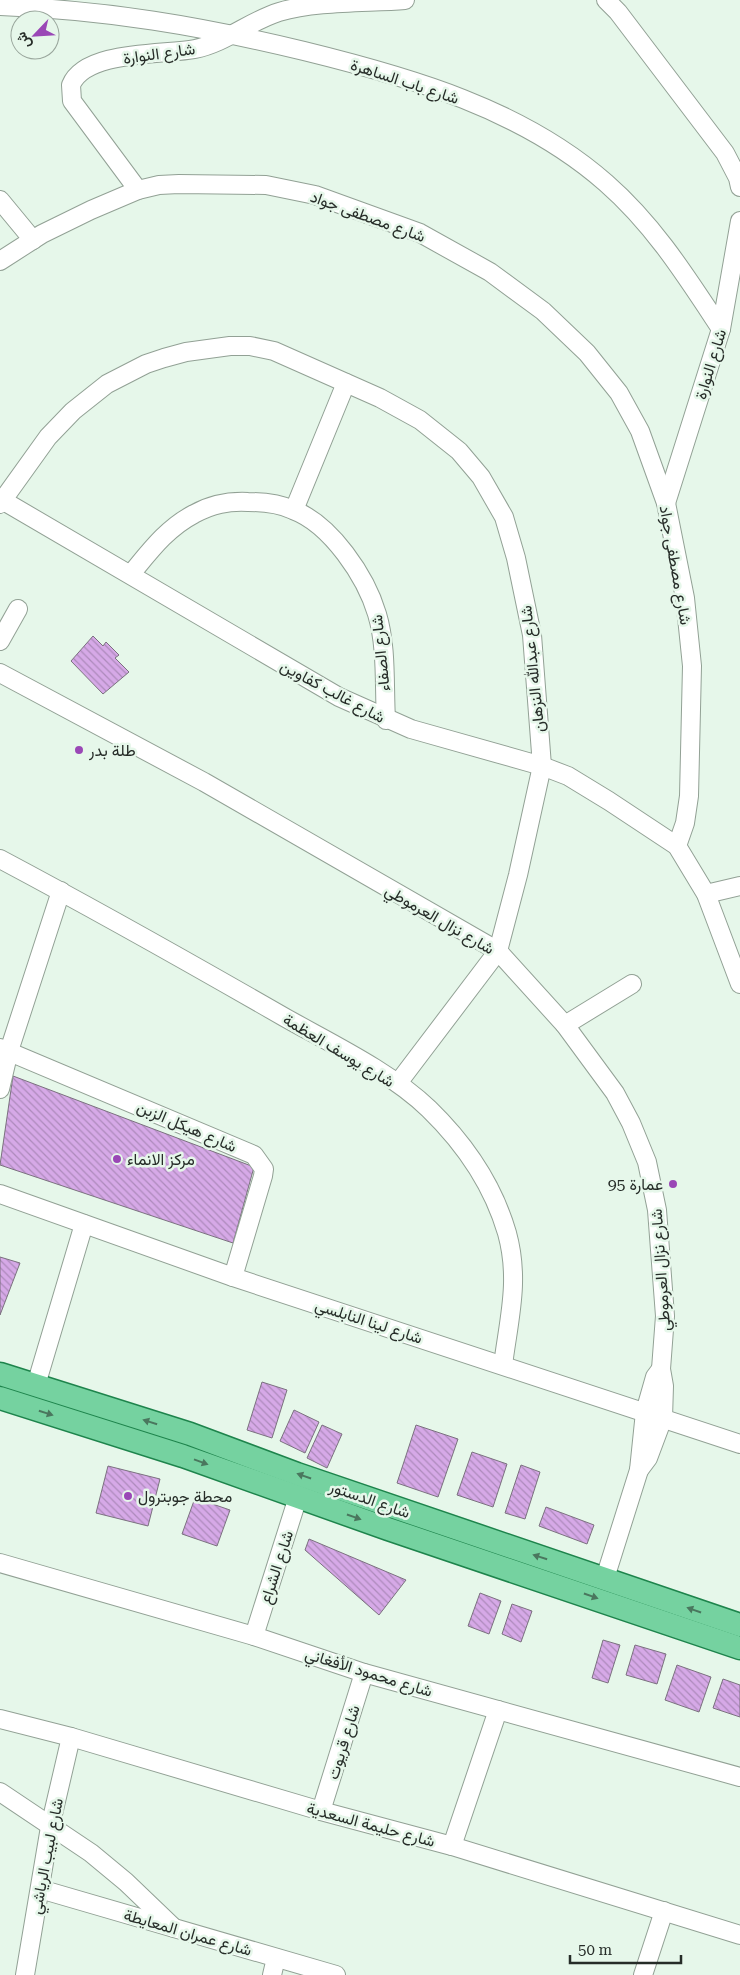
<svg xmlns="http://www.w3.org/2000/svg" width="740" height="1975" viewBox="0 0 740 1975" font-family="'Roboto Serif',Vazirmatn,serif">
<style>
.building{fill:url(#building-back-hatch);stroke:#7b717f}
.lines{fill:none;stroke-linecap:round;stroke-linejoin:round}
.minor-casing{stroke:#92a195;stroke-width:20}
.major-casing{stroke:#1e844c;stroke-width:25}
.minor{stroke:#fff;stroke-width:18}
.major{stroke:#75d2a0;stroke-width:22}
.oneway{fill:#4a775e}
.poi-dot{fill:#9a47b6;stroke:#e6f7ea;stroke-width:2}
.labels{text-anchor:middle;stroke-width:5;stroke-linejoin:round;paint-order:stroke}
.street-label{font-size:16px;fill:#262c28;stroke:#e6f7ea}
.poi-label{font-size:16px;fill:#262c28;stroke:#e6f7ea;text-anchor:start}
</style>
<defs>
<pattern id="building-back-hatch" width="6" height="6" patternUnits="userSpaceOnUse" patternTransform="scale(1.25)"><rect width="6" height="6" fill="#d6a9e7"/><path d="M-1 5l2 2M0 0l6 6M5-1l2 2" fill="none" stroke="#ad8abb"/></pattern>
</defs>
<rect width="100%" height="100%" fill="#e6f7ea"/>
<!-- building -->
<g class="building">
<polygon points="93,636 103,646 106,642 119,655 115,658 129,672 103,694 71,661"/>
<polygon points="13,1076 254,1167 233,1243 0,1165"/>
<polygon points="0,1257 20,1263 0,1315"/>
<polygon points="262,1382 287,1390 272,1438 247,1430"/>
<polygon points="294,1410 319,1422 305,1453 280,1441"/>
<polygon points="322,1425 342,1434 327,1468 307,1458"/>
<polygon points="416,1425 458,1439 438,1497 397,1483"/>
<polygon points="472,1452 507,1464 493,1507 457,1495"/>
<polygon points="521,1465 540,1472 525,1519 505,1513"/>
<polygon points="108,1466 160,1479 148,1526 96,1513"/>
<polygon points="195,1498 230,1510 217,1546 182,1534"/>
<polygon points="546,1507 594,1525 587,1544 539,1526"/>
<polygon points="309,1539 406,1580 379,1615 305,1550"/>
<polygon points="480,1593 501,1601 489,1634 468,1626"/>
<polygon points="512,1604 532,1611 521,1642 502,1634"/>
<polygon points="603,1640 620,1645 608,1683 592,1678"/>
<polygon points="635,1645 666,1654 657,1684 626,1675"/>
<polygon points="677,1665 711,1677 699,1712 665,1700"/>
<polygon points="723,1679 740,1685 740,1717 713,1708"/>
</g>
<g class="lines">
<!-- minor casing -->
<g class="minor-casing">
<g id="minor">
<polyline points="606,0 618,12 725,153 738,178 740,187"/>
<path d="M0 6C106 10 201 26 304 51 410 77 522 109 606 183 654 225 686 276 721 329"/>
<path d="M138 190 72 101 71 85C85 50 164 55 195 49 225 43 250 21 279 12 316 1 366 3 405 0"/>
<polyline points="0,200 33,240"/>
<polyline points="0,261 42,234 91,210 138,190 159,185 179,184 266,185 315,195 420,233 490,272 543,311 587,353 619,393 640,431 666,503 685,598 692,666 689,796 685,823 677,846"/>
<polyline points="2,500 339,697 411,729 542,766 568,776 609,801 677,846 706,894 740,984"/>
<polyline points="666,503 721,329 740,221"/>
<polyline points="0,504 48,437 73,411 107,384 146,364 164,358 186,352 230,346 250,346 274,351 380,398 420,420 459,451 481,477 504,517 516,558 532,635 542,766 518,875 498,951 398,1083"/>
<polyline points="294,510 346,383"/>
<path d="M131 574C150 551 167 528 194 514 212 504 228 501 248 502 263 502 280 504 293 510 331 524 366 577 377 614 387 647 384 685 386 720"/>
<polyline points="0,641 18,609"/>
<polyline points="0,673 204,782 498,951 565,1025 615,1093 631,1123 647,1162 657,1210 665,1316 661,1369 664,1386 663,1418 648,1458 639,1470"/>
<path d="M0 859C96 910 190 963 284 1017 330 1043 391 1072 429 1109 465 1144 493 1185 507 1233 520 1280 509 1318 503 1365"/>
<polyline points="706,894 740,886"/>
<polyline points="565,1025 632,984"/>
<polyline points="0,1048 254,1155 264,1169 263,1176 233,1277"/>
<polyline points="0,1089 9,1051 61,891"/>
<polyline points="0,1194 233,1277 740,1444"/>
<polyline points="36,1385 84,1224"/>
<polyline points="0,1563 254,1636 364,1673 740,1777"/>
<polyline points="605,1578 639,1470 645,1412 655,1377 661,1369"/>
<polyline points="254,1636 298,1497"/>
<polyline points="0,1719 71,1737 321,1811 452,1846 740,1935"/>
<polyline points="0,1792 91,1853 126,1882 174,1928"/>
<polyline points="321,1811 364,1673"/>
<polyline points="452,1846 498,1710"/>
<polyline points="40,1889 336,1975"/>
<polyline points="25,1975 50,1827 71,1737"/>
<polyline points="272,1975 276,1958"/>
<polyline points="643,1975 664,1911"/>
</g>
</g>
<!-- major casing -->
<g class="major-casing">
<g id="major">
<polyline points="0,1374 190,1434 297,1474 740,1625"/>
<polyline points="0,1398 183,1456 388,1529 740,1648"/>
</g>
</g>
<!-- minor -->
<use href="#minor" class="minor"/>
<!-- major -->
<use href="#major" class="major"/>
</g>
<!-- one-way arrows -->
<defs><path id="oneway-solid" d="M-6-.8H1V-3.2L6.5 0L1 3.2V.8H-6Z" transform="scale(1.25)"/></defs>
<g class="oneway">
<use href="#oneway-solid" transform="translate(46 1413) rotate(18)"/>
<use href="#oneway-solid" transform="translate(150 1422) rotate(-162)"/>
<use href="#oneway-solid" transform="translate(201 1462) rotate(20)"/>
<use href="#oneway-solid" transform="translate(304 1476) rotate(-161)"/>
<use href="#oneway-solid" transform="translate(354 1517) rotate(19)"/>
<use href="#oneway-solid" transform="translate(540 1557) rotate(-162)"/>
<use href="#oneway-solid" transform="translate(591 1596) rotate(19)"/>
<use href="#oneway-solid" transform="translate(694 1610) rotate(-161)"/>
</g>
<!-- markers -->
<g class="poi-dot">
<circle cx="79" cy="750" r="5"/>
<circle cx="117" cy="1159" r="5"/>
<circle cx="673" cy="1184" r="5"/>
<circle cx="128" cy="1496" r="5"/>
</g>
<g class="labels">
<!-- street labels -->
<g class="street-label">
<text transform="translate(159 53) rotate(-8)" y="6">شارع النوارة</text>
<text transform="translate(405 81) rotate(18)" y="6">شارع باب الساهرة</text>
<text transform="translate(368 216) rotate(20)" y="6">شارع مصطفى جواد</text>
<text transform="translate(710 364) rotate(-73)" y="6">شارع النوارة</text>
<text transform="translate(676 565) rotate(80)" y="6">شارع مصطفى جواد</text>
<text transform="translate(380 653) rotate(-96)" y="6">شارع الصفاء</text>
<text transform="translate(532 669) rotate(-96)" y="6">شارع عبدالله النزهان</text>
<text transform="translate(333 691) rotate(28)" y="6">شارع غالب كفاوين</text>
<text transform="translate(440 919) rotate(30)" y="6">شارع نزال العرموطي</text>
<text transform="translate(339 1050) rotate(31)" y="6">شارع يوسف العظمة</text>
<text transform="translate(187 1126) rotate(23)" y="6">شارع هيكل الزبن</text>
<text transform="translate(660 1270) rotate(-94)" y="6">شارع نزال العرموطي</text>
<text transform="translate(369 1321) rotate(18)" y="6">شارع لينا النابلسي</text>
<text transform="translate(370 1499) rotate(19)" y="6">شارع الدستور</text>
<text transform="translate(276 1567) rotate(-72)" y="6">شارع الشراع</text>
<text transform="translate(369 1672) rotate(17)" y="6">شارع محمود الأفغاني</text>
<text transform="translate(343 1742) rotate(-73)" y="6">شارع قريوت</text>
<text transform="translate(371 1824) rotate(15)" y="6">شارع حليمة السعدية</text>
<text transform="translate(46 1856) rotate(-79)" y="6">شارع لبيب الرياشي</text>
<text transform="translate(188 1932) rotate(16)" y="6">شارع عمران المعايطة</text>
</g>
<!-- poi labels -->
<g class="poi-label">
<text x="89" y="756">طلة بدر</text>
<text x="127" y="1165">مركز الانماء</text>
<text x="663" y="1190" text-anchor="end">عمارة 95</text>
<text x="138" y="1502">محطة جوبترول</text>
</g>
</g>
<!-- north arrow -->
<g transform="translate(35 35) rotate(245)"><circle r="24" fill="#e6f7ea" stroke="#99a69c"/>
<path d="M0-4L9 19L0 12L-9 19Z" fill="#9a47b6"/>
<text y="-8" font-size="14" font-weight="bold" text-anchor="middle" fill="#262c28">ش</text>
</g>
<!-- scale -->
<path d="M570 1955v8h111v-8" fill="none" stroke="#262c28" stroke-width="2.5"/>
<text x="578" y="1955" font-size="15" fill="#262c28" stroke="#e6f7ea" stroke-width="4" paint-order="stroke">50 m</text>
</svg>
